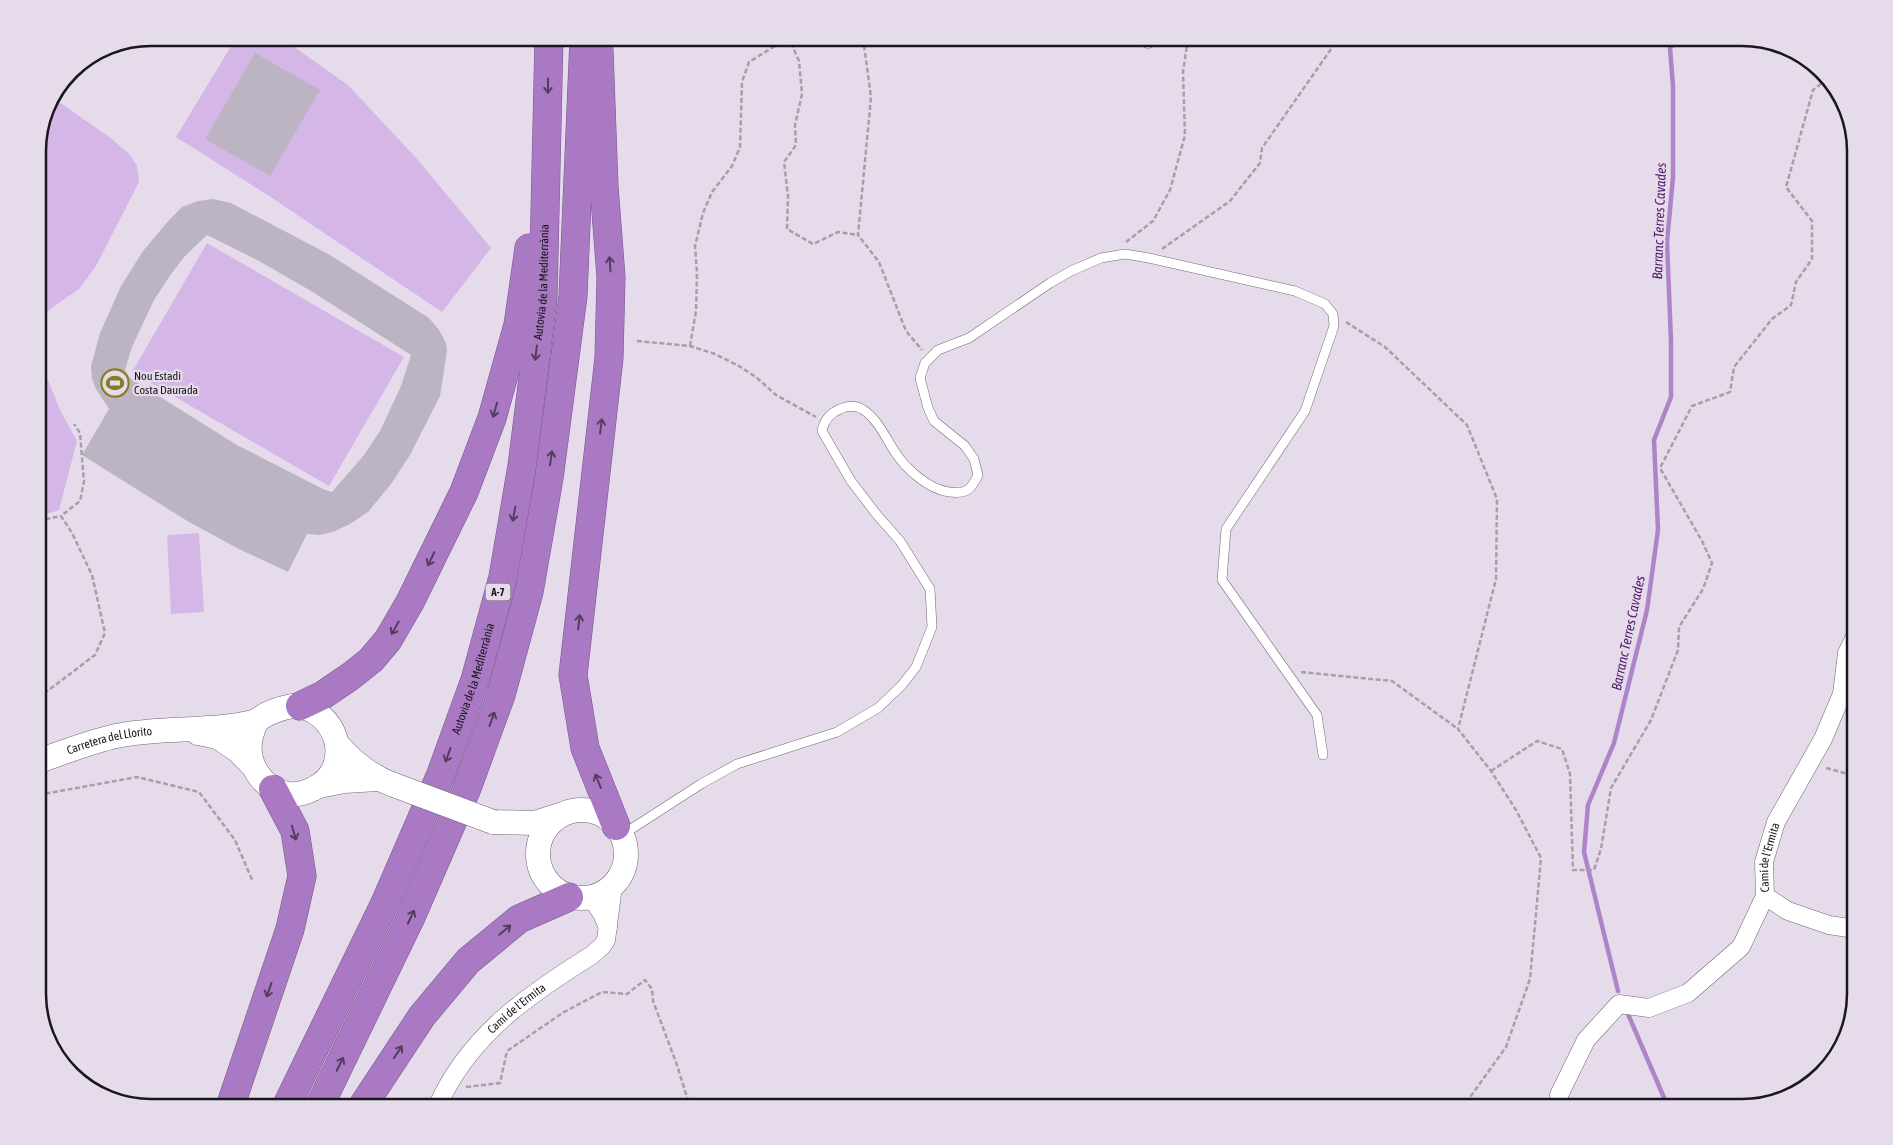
<svg xmlns="http://www.w3.org/2000/svg" width="1893" height="1145" viewBox="0 0 1893 1145" font-family="'Asap Condensed',sans-serif">
<style>
.green{fill:#d5b7e7}
.lines{fill:none;stroke-linecap:round;stroke-linejoin:round}
.stream{stroke:#af83c8;stroke-width:4.5}
.building{fill:#bdb4c3;fill-rule:evenodd}
.lane-casing{stroke:#6f6774;stroke-width:10}
.street-casing{stroke:#6f6774;stroke-width:19}
.secondary-casing{stroke:#6f6774;stroke-width:25}
.highway-casing{stroke:#775789;stroke-width:29}
.path{stroke:#a69fab;stroke-width:2.5;stroke-dasharray:5 2.5;stroke-linecap:butt}
.lane{stroke:#fff;stroke-width:9}
.street{stroke:#fff;stroke-width:18}
.secondary{stroke:#fff;stroke-width:24}
.highway{stroke:#a979c4;stroke-width:28}
.secondary-bridge-casing{stroke:#6f6774;stroke-width:25;stroke-linecap:butt}
.secondary-bridge{stroke:#fff;stroke-width:24}
.oneway{stroke:#533e5f}
.labels{text-anchor:middle;stroke-width:4.5;stroke-linejoin:round;paint-order:stroke}
.shield{fill:#e5dbeb;stroke:#57525a;stroke-width:1}
.shield-label{font-size:11px;font-weight:bold;fill:#1a171c}
.street-label{font-size:12px;fill:#1a171c;stroke:#e5dbeb}
.poi-label{font-size:12px;fill:#1a171c;stroke:#e5dbeb;text-anchor:start}
.water-label{font-size:14px;font-style:italic;fill:#52196c;stroke:#e5dbeb}
.rim{fill:none;stroke:#1a171c;stroke-width:2.5}
</style>
<rect width="100%" height="100%" fill="#e5dbeb"/>
<!-- green -->
<g class="green">
<polygon points="236,38 277,38 287,42 348,85 417,159 491,248 442,312 269,196 176,137"/>
<polygon points="52,97 112,139 130,155 137,166 139,182 96,266 79,289 53,307 38,321 38,144 49,101"/>
<polygon points="207,243 404,357 329,486 132,372"/>
<polygon points="38,355 60,410 77,441 59,510 38,517"/>
<polygon points="199,533 204,612 171,614 167,535"/>
</g>
<g class="lines">
<!-- stream -->
<g class="stream">
<polyline points="1618,991 1584,852 1588,805 1614,743 1647,610 1658,530 1654,440 1671,397 1671,341 1667,242 1673,177 1673,86 1670,48 1679,38"/>
<polyline points="1628,1014 1668,1107"/>
</g>
</g>
<!-- building -->
<g class="building">
<polygon points="255,53 320,90 270,176 205,139"/>
<path d="M213 199 231 203 330 255 429 318 439 330 446 343 447 351 440 396 410 455 391 484 368 512 350 524 333 532 319 535 307 534 288 572 239 549 189 522 82 455 109 409 96 389 92 379 91 366 100 333 121 286 143 251 170 219 182 207 198 201ZM207 235 259 261 311 291 411 355 401 386 380 431 364 455 332 492 323 489 237 445 130 378 125 370 132 347 154 300 171 274 185 256Z"/>
</g>
<g class="lines">
<!-- lane casing -->
<g class="lane-casing">
<path id="lane" d="M622 835 701 784 737 764 837 732 878 708 902 685 916 667 932 627 930 589 900 541 877 515 851 481 822 431C824 421 830 413 840 409 847 406 855 405 862 409 878 419 885 437 895 452 906 469 928 489 949 492 967 494 971 490 978 475L974 459 965 446 934 421 928 408 920 378 925 363 938 350 969 338 1050 283 1071 271 1101 258 1125 254 1149 258 1295 291 1325 304 1333 314 1334 326 1305 411 1226 529 1222 580 1317 715 1323 755"/>
</g>
<!-- street casing -->
<g class="street-casing">
<g id="street">
<polyline points="1148,38 1148,39"/>
<polyline points="1765,896 1788,911 1829,925 1855,929"/>
<polyline points="591,898 601,912 608,927"/>
<path id="s1" d="M437 1107C469 1035 528 995 592 955L602 946 606 940 613 886"/>
<path id="s2" d="M1560 1107 1559 1095 1586 1040 1619 1004 1649 1008 1688 993 1741 947 1765 896 1764 862 1776 822 1823 739 1842 694 1847 653 1855 637"/>
</g>
</g>
<!-- secondary casing -->
<g class="secondary-casing">
<g id="secondary">
<path d="M292 706C338 706 356 769 313 789 305 793 296 795 287 794 260 788 245 761 251 736 253 731 254 725 257 721 265 713 282 708 292 706Z"/>
<polyline points="198,733 218,737 237,750 252,765"/>
<path d="M338 745C354 763 371 777 394 785"/>
<path id="s3" d="M38 762 47 758C70 750 93 741 116 736 163 726 211 733 257 721"/>
<polyline points="319,786 344,781 378,779"/>
<circle cx="582" cy="854" r="44"/>
<polyline points="493,822 535,823 560,815"/>
</g>
</g>
<!-- highway casing -->
<g class="highway-casing">
<g id="highway">
<polyline points="599,50 604,186 611,277 609,358 573,675 585,748 616,826"/>
<polyline points="300,706 323,695 351,676 371,660 388,640 410,602 464,492 492,418 518,325 529,248"/>
<polyline points="230,1107 290,929 302,876 295,831 273,789"/>
<path id="s4" d="M286 1107 385 903 441 774 475 680 503 577 522 466 543 298 549 38"/>
<polyline points="319,1107 411,917 467,788 501,695 529,592 549,478 573,296 584,38"/>
<polyline points="362,1107 422,1016 468,961 519,919 569,897"/>
</g>
</g>
<!-- path -->
<g class="path">
<polyline points="863,38 871,97 858,235 879,262 906,331 922,350"/>
<polyline points="791,43 799,61 802,94 795,125 796,145 784,162 788,196 787,229 813,244 838,232 858,235"/>
<polyline points="1126,242 1153,221 1170,190 1185,135 1183,72 1188,38"/>
<polyline points="1162,249 1230,201 1260,163 1262,148 1336,42 1335,38"/>
<polyline points="1346,322 1385,347 1467,425 1497,499 1496,579 1458,729 1491,771 1516,810 1541,858 1530,979 1506,1047 1463,1107"/>
<polyline points="637,341 690,346 715,354 739,366 756,377 776,395 816,417"/>
<polyline points="690,346 696,311 697,273 695,246 703,213 712,192 732,166 740,147 742,82 749,62 775,46 791,43 795,38"/>
<polyline points="38,521 61,516"/>
<polyline points="1301,672 1392,681 1458,729"/>
<polyline points="38,698 95,655 105,633 92,575 72,533 61,516 80,501 84,482 80,433 74,424"/>
<polyline points="1826,768 1855,776"/>
<polyline points="1491,771 1537,741 1562,749 1570,774 1573,870 1594,870 1601,849 1611,788 1651,720 1678,650 1679,627 1703,589 1712,563 1702,541 1660,468 1692,406 1730,392 1734,367 1772,319 1791,305 1796,282 1812,259 1812,221 1786,187 1813,90 1826,80"/>
<polyline points="38,795 137,777 199,792 235,840 253,882"/>
<polyline points="466,1087 500,1083 507,1051 564,1012 602,992 627,994 645,980 652,989 653,1001 677,1065 690,1107"/>
</g>
<!-- lane -->
<use href="#lane" class="lane"/>
<!-- street -->
<use href="#street" class="street"/>
<!-- secondary -->
<use href="#secondary" class="secondary"/>
<!-- highway -->
<use href="#highway" class="highway"/>
<!-- secondary-bridge casing -->
<g class="secondary-bridge-casing">
<polyline id="secondary-bridge" points="394,785 493,822"/>
</g>
<!-- secondary-bridge -->
<use href="#secondary-bridge" class="secondary-bridge"/>
</g>
<!-- one-way arrows -->
<defs><path id="oneway-shaft" d="M-6 0H5M1.5-3L5.5 0L1.5 3" fill="none" stroke-width="1.6" stroke-linecap="round" stroke-linejoin="round" transform="scale(1.25)"/></defs>
<g class="oneway">
<use href="#oneway-shaft" transform="translate(548 86) rotate(91)"/>
<use href="#oneway-shaft" transform="translate(610 264) rotate(-94)"/>
<use href="#oneway-shaft" transform="translate(536 353) rotate(97)"/>
<use href="#oneway-shaft" transform="translate(495 410) rotate(106)"/>
<use href="#oneway-shaft" transform="translate(601 426) rotate(-83)"/>
<use href="#oneway-shaft" transform="translate(551 458) rotate(-82)"/>
<use href="#oneway-shaft" transform="translate(514 514) rotate(100)"/>
<use href="#oneway-shaft" transform="translate(431 559) rotate(116)"/>
<use href="#oneway-shaft" transform="translate(579 622) rotate(-83)"/>
<use href="#oneway-shaft" transform="translate(395 628) rotate(120)"/>
<use href="#oneway-shaft" transform="translate(492 719) rotate(-70)"/>
<use href="#oneway-shaft" transform="translate(448 755) rotate(110)"/>
<use href="#oneway-shaft" transform="translate(598 781) rotate(-112)"/>
<use href="#oneway-shaft" transform="translate(294 833) rotate(73)"/>
<use href="#oneway-shaft" transform="translate(411 917) rotate(-65)"/>
<use href="#oneway-shaft" transform="translate(505 930) rotate(-40)"/>
<use href="#oneway-shaft" transform="translate(269 990) rotate(109)"/>
<use href="#oneway-shaft" transform="translate(398 1052) rotate(-56)"/>
<use href="#oneway-shaft" transform="translate(340 1064) rotate(-64)"/>
</g>
<!-- icons -->
<defs>
<g id="stadium-ring" transform="scale(1.4375)"><circle r="9.5" fill="#e5dbeb" stroke="#877d23" stroke-width="1.5"/><path d="M0-5a6.5 5 0 1 0 0 10a6.5 5 0 1 0 0-10ZM-3.5-1.8h7v3.6h-7Z" fill="#877d23"/></g>
</defs>
<g fill-rule="evenodd">
<use href="#stadium-ring" x="115" y="383"/>
</g>
<g class="labels">
<!-- shield labels -->
<rect class="shield" x="485.5" y="583.5" width="25" height="17" rx="4"/>
<g class="shield-label">
<text x="498" y="596">A-7</text>
</g>
<!-- street labels -->
<g class="street-label">
<text dy="4" stroke="none"><textPath href="#s4" startOffset="872">Autovia de la Mediterrània</textPath></text>
<text dy="4" stroke="none"><textPath href="#s4" startOffset="468">Autovia de la Mediterrània</textPath></text>
<text dy="4" stroke="none"><textPath href="#s3" startOffset="75">Carretera del Llorito</textPath></text>
<text dy="4" stroke="none"><textPath href="#s2" startOffset="360">Camí de l'Ermita</textPath></text>
<text dy="4" stroke="none"><textPath href="#s1" startOffset="128">Camí de l'Ermita</textPath></text>
</g>
<!-- poi labels -->
<g class="poi-label">
<text x="134" y="380">Nou Estadi<tspan x="134" dy="14">Costa Daurada</tspan></text>
</g>
<!-- water labels -->
<g class="water-label">
<text transform="translate(1659 221) rotate(-88)" y="5">Barranc Terres Cavades</text>
<text transform="translate(1628 633) rotate(-78)" y="5">Barranc Terres Cavades</text>
</g>
</g>
<!-- crop -->
<path d="M0 0H1893V1145H0ZM151 46H1742A105 105 0 0 1 1847 151V994A105 105 0 0 1 1742 1099H151A105 105 0 0 1 46 994V151A105 105 0 0 1 151 46Z" fill="#e5dbeb" fill-rule="evenodd"/>
<path class="rim" d="M151 46H1742A105 105 0 0 1 1847 151V994A105 105 0 0 1 1742 1099H151A105 105 0 0 1 46 994V151A105 105 0 0 1 151 46Z"/>
</svg>
